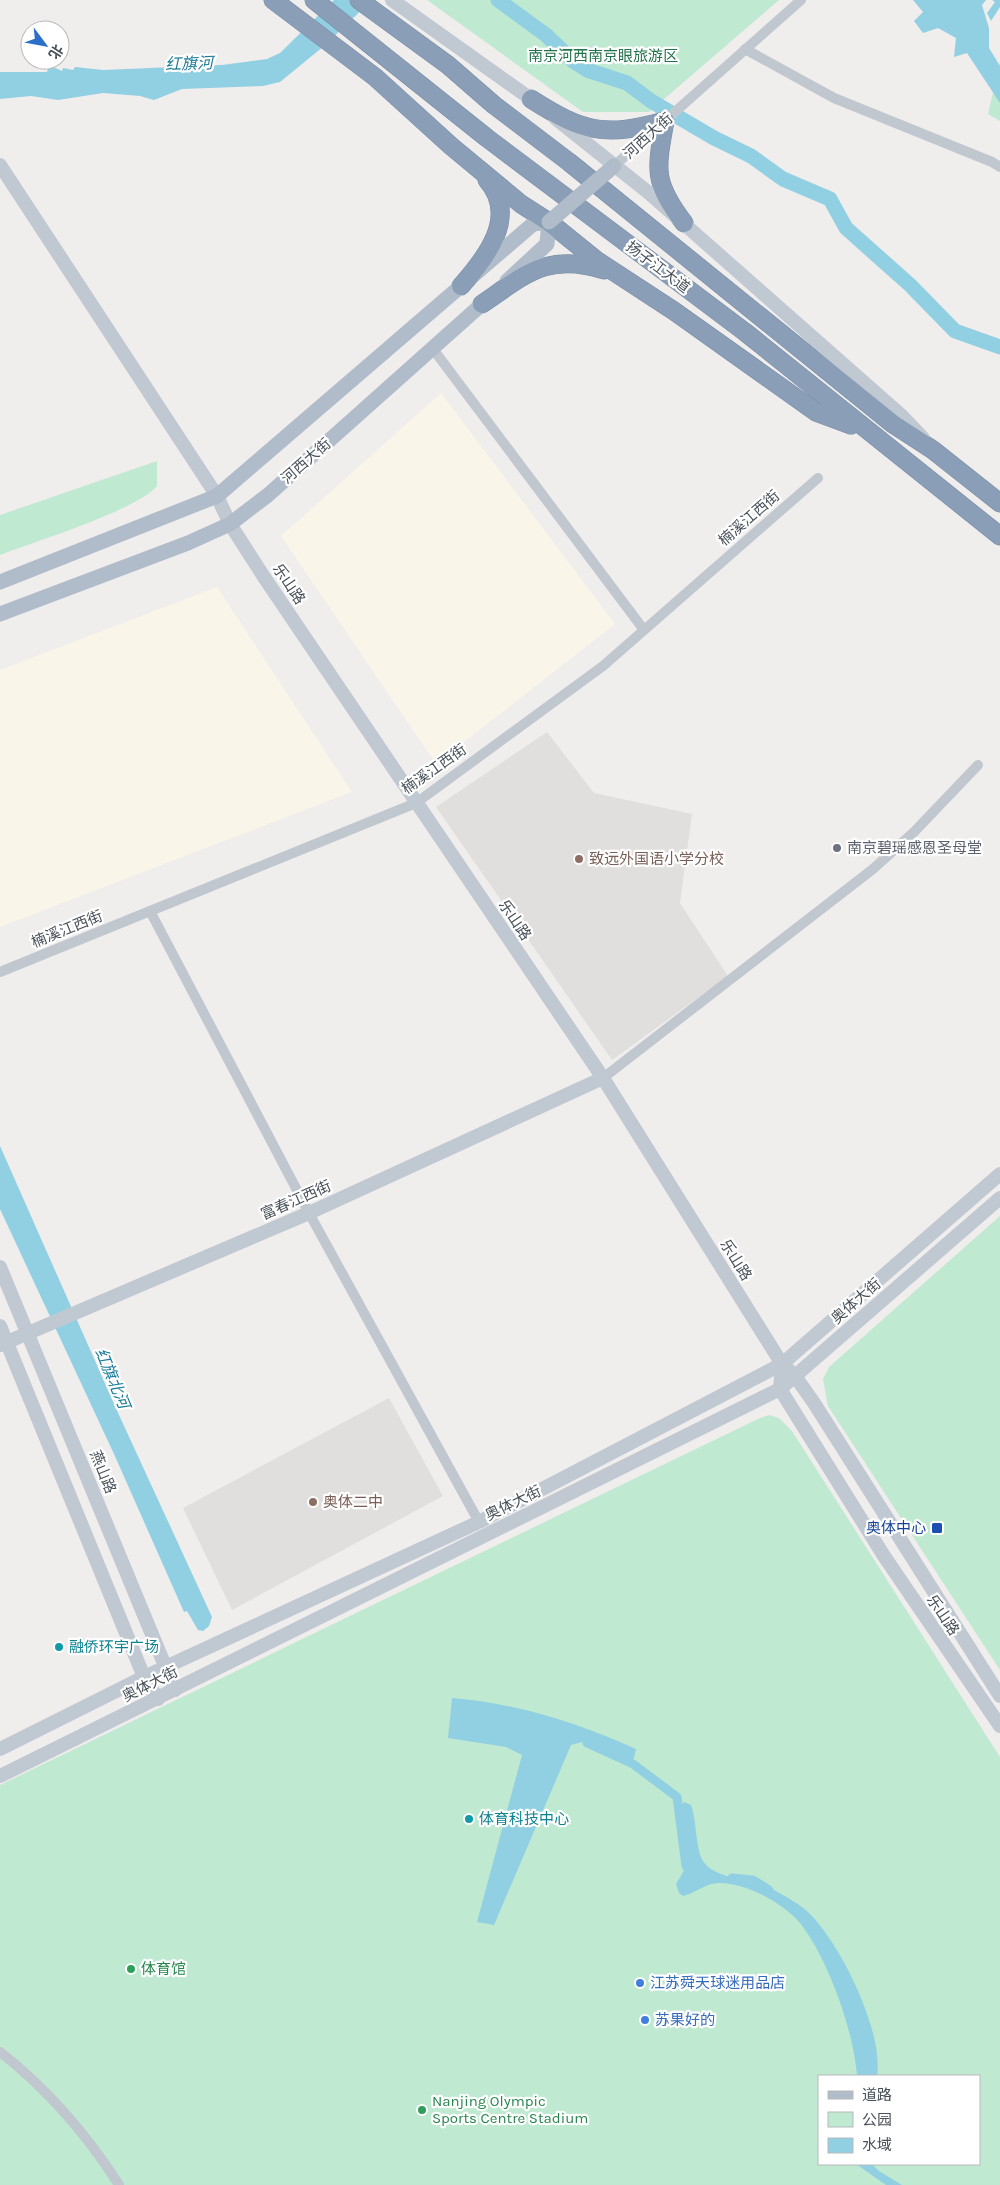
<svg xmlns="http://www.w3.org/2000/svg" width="1000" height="2185" viewBox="0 0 1000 2185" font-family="Karla,'Noto Sans SC',sans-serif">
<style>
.commercial{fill:#f9f5e8}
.education{fill:#e1dfde}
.green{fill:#c0e9d1;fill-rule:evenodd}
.water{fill:#91d0e2}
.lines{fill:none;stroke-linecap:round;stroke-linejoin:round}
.canal{stroke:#91d0e2;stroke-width:9}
.river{stroke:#91d0e2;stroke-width:15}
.highway-casing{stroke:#758aa3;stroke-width:19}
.street{stroke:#c0c7ce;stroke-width:10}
.secondary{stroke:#c0c8d2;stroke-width:14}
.primary{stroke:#b0bcc9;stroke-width:15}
.highway{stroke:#8a9fb7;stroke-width:18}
.primary-bridge{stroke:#b0bcc9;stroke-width:15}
.worship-dot{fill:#6b7280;stroke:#fff;stroke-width:2}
.education-dot{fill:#8d6e63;stroke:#fff;stroke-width:2}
.transit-dot{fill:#1a4fb4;stroke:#fff;stroke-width:2}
.culture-dot{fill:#0f9aa8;stroke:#fff;stroke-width:2}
.leisure-dot{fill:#2e9e5b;stroke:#fff;stroke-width:2}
.shop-dot{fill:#3f7fe0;stroke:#fff;stroke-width:2}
.labels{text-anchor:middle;stroke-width:4.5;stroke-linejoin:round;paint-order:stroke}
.park-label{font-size:15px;fill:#20724a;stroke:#fff}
.street-label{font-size:15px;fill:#485059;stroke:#fff}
.worship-label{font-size:15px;fill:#5b616d;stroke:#fff;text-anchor:start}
.education-label{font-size:15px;fill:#785e54;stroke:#fff;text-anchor:start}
.transit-label{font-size:15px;fill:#164399;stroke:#fff;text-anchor:end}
.culture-label{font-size:15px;fill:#0d838f;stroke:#fff;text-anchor:start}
.leisure-label{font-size:15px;fill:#27864d;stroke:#fff;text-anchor:start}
.shop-label{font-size:15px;fill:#366cbe;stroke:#fff;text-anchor:start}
.water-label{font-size:16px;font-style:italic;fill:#1b7c98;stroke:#fff}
</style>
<rect width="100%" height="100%" fill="#f0eded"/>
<!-- commercial -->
<g class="commercial">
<polygon points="441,393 615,624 436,764 281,536"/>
<polygon points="217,587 352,792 0,927 0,670"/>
</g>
<!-- education -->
<g class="education">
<polygon points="547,732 594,793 692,814 680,903 728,976 612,1060 436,807"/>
<polygon points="389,1398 443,1496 232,1610 183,1508"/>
</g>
<!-- green -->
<g class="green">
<polygon points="427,0 779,0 649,112 583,112"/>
<polygon points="1000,62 1000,121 988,114"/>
<path d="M157 461V486C137 510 34 542 0 555V515Z"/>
<polygon points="1000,1216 1000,1670 828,1406 823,1379 829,1367"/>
<path d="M769 1415 779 1418 792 1431 1000 1757V2185H0V1785L760 1418ZM819 2076H979V2164H819Z"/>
</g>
<!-- water -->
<g class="water">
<polygon points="334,0 372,0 324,46 280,82 263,86 182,89 154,100 140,96 103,93 58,100 31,96 0,99 0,72 47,72 49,65 62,71 63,68 73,70 75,67 103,70 222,65 267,59 280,53"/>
<polygon points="913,0 986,0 982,5 989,28 989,48 1000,66 1000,103 967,53 954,57 956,38 938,28 923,33 914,21 923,12"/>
<polygon points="992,0 1000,0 1000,7 991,21 987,13 995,2"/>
<polygon points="0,1146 119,1415 212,1617 209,1626 203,1631 198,1630 187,1611 184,1612 114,1454 0,1209"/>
<path d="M452 1698C516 1703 578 1723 636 1749L633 1761 582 1742 571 1745 494 1925 477 1922 522 1755 506 1747 448 1738Z"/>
<path d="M684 1802 691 1805C697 1821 695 1847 703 1861 714 1879 754 1880 772 1889 785 1896 800 1904 810 1914 841 1945 884 2032 877 2076H857C854 2032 828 1958 800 1923 782 1902 746 1883 719 1883 706 1883 696 1893 683 1896L679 1893 676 1884C683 1873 688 1864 688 1851 688 1837 673 1813 684 1802Z"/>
<polygon points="856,2164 872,2164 879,2171 902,2185 886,2185"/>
</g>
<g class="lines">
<!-- canal -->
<g class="canal">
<polyline points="587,1743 633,1764 677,1797 686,1866 695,1869"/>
<polyline points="732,1878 753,1880 769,1890"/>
</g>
<!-- river -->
<polyline class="river" points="498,0 546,35 573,61 587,70 627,83 651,101 714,138 751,156 783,179 830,199 846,228 910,285 955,331 1000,347"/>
<!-- highway casing -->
<g class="highway-casing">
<g id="highway">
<polyline points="273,0 375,77 451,146 521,204 549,222 596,260 674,311 816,412 851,425"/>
<polyline points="314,0 487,138 745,332 1000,536"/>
<polyline points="359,0 448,65 494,105 569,162 893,424 933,450 1000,503"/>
<path d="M531 99C584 133 605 137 665 121 656 170 653 182 684 223"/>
<path d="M461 286C486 258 519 216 487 180"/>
<path d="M482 304C526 274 548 252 604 270"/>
</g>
</g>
<!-- street -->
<g class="street">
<polyline points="745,49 834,98 992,162 1000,167"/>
<polyline points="614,166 801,0"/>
<polyline points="433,349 644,630"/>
<polyline points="150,911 309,1213 479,1522"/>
<polyline points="0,972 416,803 603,666 818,478"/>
<polyline points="603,1078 873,869 914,832 978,765"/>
<path d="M0 2052C46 2088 87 2135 119 2185"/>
</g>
<!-- secondary -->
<g class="secondary">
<polyline points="392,0 538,104"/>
<polyline points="555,118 649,193 902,416 923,438"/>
<polyline points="0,165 217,496 230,524 264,577 603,1078 782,1364 780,1389 884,1556 1000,1726"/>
<polyline points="0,1267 175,1690"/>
<polyline points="0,1326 144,1677 158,1699"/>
<polyline points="0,1345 309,1213 603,1078"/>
<polyline points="789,1370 795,1376 814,1403 1000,1696"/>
<polyline points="0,1749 144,1677 479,1522 782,1364 1000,1174"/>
<polyline points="0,1776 780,1389 1000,1198"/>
</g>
<!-- primary -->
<g class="primary">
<polyline points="0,582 217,496 533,224 549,222 547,244 507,281"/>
<polyline points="0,614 188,543 230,524 268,495 490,297"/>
</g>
<!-- highway -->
<use href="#highway" class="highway"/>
<!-- primary-bridge -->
<polyline class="primary-bridge" points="549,222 614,166"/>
</g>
<!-- markers -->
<circle class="worship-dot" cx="837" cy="848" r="5"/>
<g class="education-dot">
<circle cx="579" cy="859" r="5"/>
<circle cx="313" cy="1502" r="5"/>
</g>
<rect class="transit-dot" x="931" y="1522" width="12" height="12" rx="2.5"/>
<g class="culture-dot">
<circle cx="59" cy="1647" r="5"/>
<circle cx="469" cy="1819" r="5"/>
</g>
<g class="leisure-dot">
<circle cx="131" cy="1969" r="5"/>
<circle cx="422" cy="2110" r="5"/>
</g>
<g class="shop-dot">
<circle cx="640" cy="1983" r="5"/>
<circle cx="645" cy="2020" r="5"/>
</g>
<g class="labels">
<!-- park labels -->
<g class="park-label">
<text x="603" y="61">南京河西南京眼旅游区</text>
</g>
<!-- street labels -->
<g class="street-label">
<text transform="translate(648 136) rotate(-42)" y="5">河西大街</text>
<text transform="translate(658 267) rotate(37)" y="5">扬子江大道</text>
<text transform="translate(306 461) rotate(-41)" y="5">河西大街</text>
<text transform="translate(749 518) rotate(-41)" y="5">楠溪江西街</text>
<text transform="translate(289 584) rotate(56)" y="5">乐山路</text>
<text transform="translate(434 769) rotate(-35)" y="5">楠溪江西街</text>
<text transform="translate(515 920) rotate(56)" y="5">乐山路</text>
<text transform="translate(67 929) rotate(-22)" y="5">楠溪江西街</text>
<text transform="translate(296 1200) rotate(-24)" y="5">富春江西街</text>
<text transform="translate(736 1260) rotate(58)" y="5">乐山路</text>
<text transform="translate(856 1301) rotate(-41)" y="5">奥体大街</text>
<text transform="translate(103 1472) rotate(68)" y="5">燕山路</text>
<text transform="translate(513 1503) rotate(-26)" y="5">奥体大街</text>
<text transform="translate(943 1615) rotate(56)" y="5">乐山路</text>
<text transform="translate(150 1684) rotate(-27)" y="5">奥体大街</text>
</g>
<!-- worship labels -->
<g class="worship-label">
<text x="847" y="853">南京碧瑶感恩圣母堂</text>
</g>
<!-- education labels -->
<g class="education-label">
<text x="589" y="864">致远外国语小学分校</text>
<text x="323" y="1507">奥体二中</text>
</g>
<!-- transit labels -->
<g class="transit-label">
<text x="926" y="1533">奥体中心</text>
</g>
<!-- culture labels -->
<g class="culture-label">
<text x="69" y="1652">融侨环宇广场</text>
<text x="479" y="1824">体育科技中心</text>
</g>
<!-- leisure labels -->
<g class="leisure-label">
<text x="141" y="1974">体育馆</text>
<text x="432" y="2106">Nanjing Olympic<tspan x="432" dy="17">Sports Centre Stadium</tspan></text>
</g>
<!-- shop labels -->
<g class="shop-label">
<text x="650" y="1988">江苏舜天球迷用品店</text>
<text x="655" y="2025">苏果好的</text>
</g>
<!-- water labels -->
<g class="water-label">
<text transform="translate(189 63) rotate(-2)" y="6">红旗河</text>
<text transform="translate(113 1378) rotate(67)" y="6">红旗北河</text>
</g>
</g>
<!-- legend -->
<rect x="818" y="2075" width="162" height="90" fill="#ffffff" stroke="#b6b9bd"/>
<rect x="828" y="2091" width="25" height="8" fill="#b0bcc9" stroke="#b6b9bd"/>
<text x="862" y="2100" font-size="15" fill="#485059">道路</text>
<rect x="828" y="2112" width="25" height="15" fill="#c0e9d1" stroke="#b6b9bd"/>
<text x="862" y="2125" font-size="15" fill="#485059">公园</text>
<rect x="828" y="2138" width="25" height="15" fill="#91d0e2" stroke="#b6b9bd"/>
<text x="862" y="2150" font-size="15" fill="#485059">水域</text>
<!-- north arrow -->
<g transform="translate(45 45) rotate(122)"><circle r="24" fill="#ffffff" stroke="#b6b9bd"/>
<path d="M0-4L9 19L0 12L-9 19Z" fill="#2c6fcb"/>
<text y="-8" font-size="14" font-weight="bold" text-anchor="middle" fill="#485059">北</text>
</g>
</svg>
